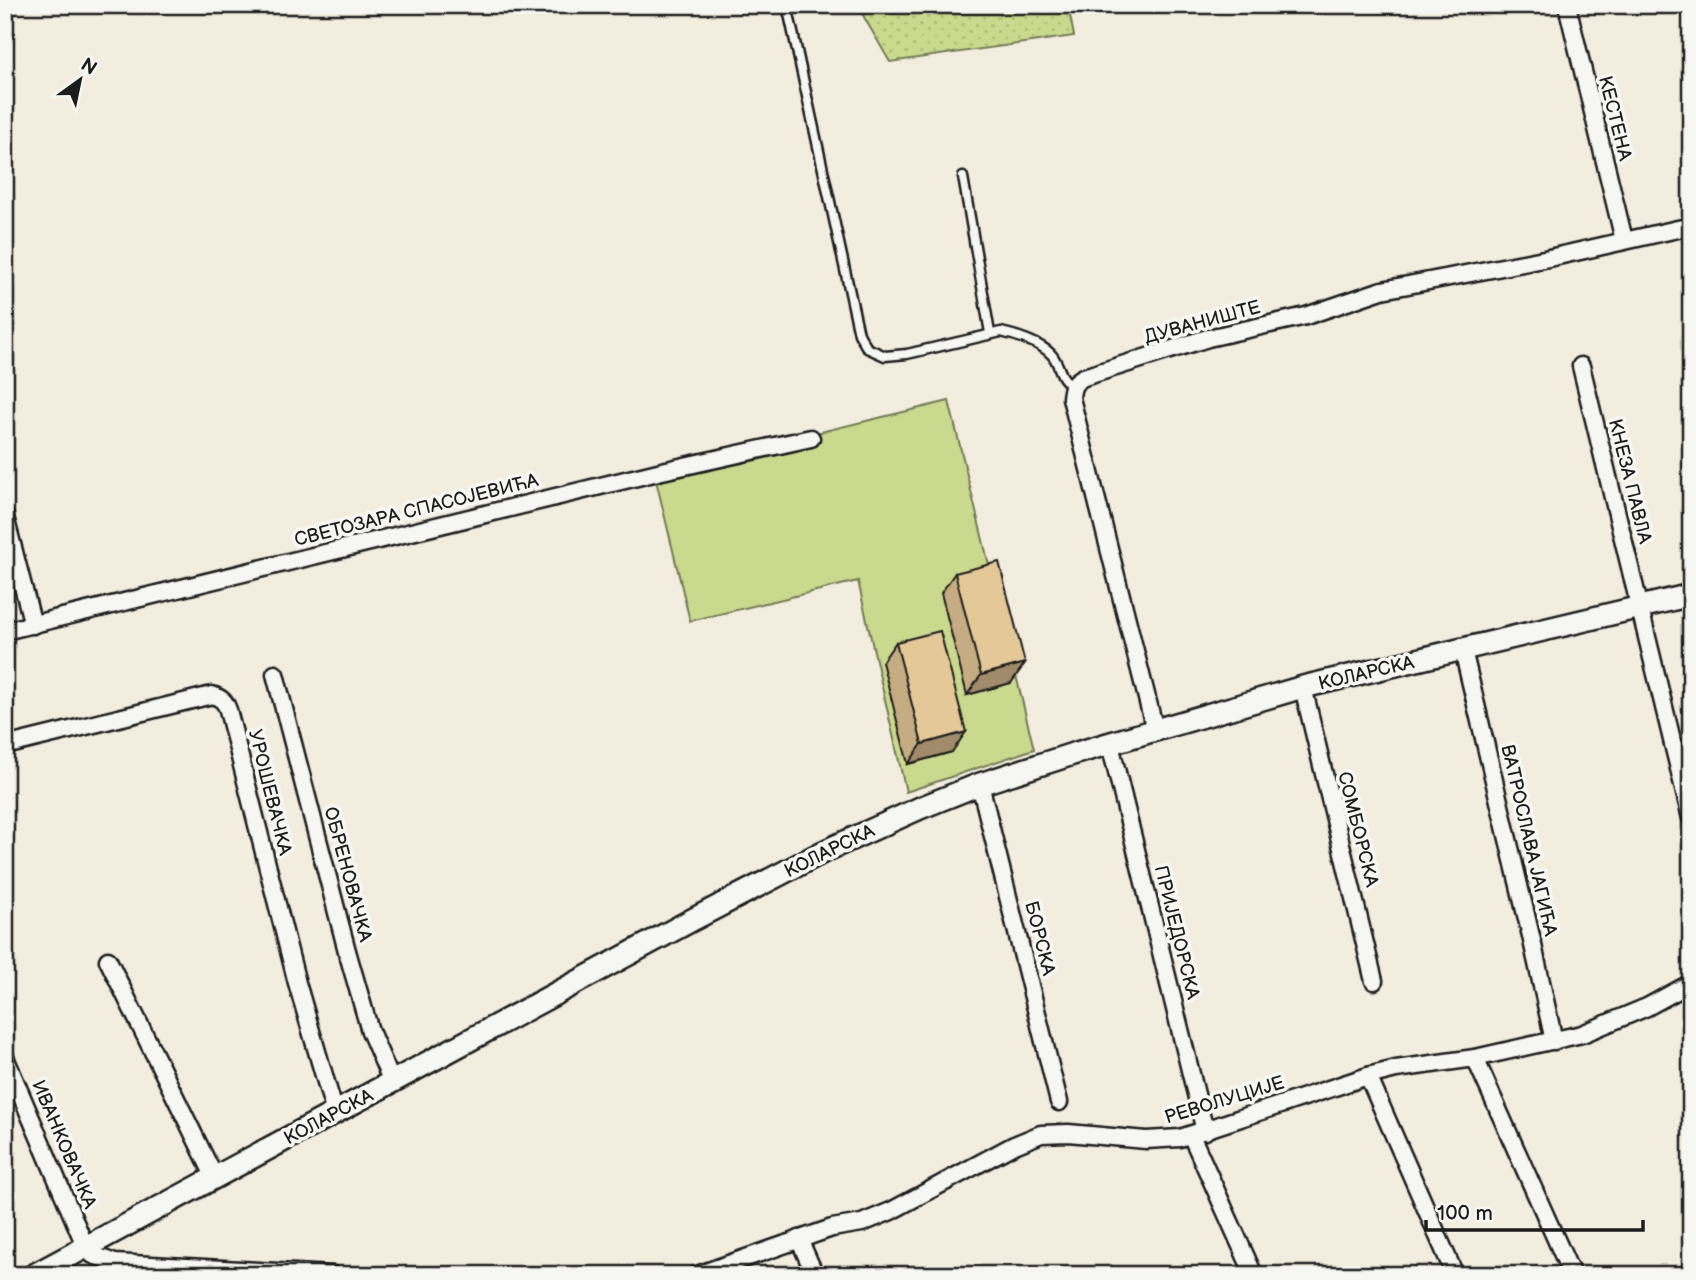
<svg xmlns="http://www.w3.org/2000/svg" width="1696" height="1280" viewBox="0 0 1696 1280" font-family="'Balsamiq Sans',sans-serif">
<style>
.grass{fill:url(#grass-dots);stroke:#737a54;stroke-width:2}
.garden{fill:#cad98d;stroke:#737a54;stroke-width:2}
.lines{fill:none;stroke-linecap:round;stroke-linejoin:round}
.service-casing{stroke:#1c1c1c;stroke-width:13}
.minor-casing{stroke:#1c1c1c;stroke-width:21}
.secondary-casing{stroke:#1c1c1c;stroke-width:26}
.service{stroke:#f6f6f2;stroke-width:8}
.minor{stroke:#f6f6f2;stroke-width:16}
.secondary{stroke:#f6f6f2;stroke-width:21}
.wall{fill:#c5ac83;stroke:#1c1c1c;stroke-width:2}
.shaded-wall{fill:#a08c6a;stroke:#1c1c1c;stroke-width:2}
.building{fill:#e5c898;stroke:#1c1c1c;stroke-width:2}
.labels{text-anchor:middle;stroke-width:7;stroke-linejoin:round;paint-order:stroke}
.street-label{font-size:19px;fill:#1c1c1c;stroke:#f6f6f2}
</style>
<defs>
<pattern id="grass-dots" width="8" height="8" patternUnits="userSpaceOnUse" patternTransform="scale(1.75)"><rect width="8" height="8" fill="#cad98d"/><path d="M2 2h.1M6 6h.1" fill="none" stroke="#adba79" stroke-width="1.8" stroke-linecap="round"/></pattern>
</defs>
<rect width="100%" height="100%" fill="#f3ede0"/>
<filter id="ink" filterUnits="userSpaceOnUse"><feTurbulence type="fractalNoise" baseFrequency=".0143" numOctaves="2"/><feDisplacementMap in="SourceGraphic" scale="14" xChannelSelector="R" yChannelSelector="G"/><feConvolveMatrix kernelMatrix="1 2 1 2 8 2 1 2 1" color-interpolation-filters="sRGB"/></filter>
<g filter="url(#ink)">
<!-- grass -->
<polygon class="grass" points="857,5 1068,5 1074,36 890,62"/>
<!-- garden -->
<polygon class="garden" points="949,401 1034,749 906,792 858,581 690,621 654,472"/>
<g class="lines">
<!-- service casing -->
<g class="service-casing">
<g id="service">
<path d="M787 5 859 334 867 348 885 356 907 354 1001 332C1015 335 1041 343 1051 354 1061 364 1058 379 1073 385"/>
<polyline points="963,177 990,333"/>
</g>
</g>
<!-- minor casing -->
<g class="minor-casing">
<g id="minor">
<polyline points="1567,5 1624,240"/>
<polyline points="1581,366 1691,818"/>
<polyline points="5,517 33,625"/>
<polyline points="5,631 662,471 811,438"/>
<polyline points="1463,650 1531,936 1554,1041"/>
<polyline points="275,674 347,951 370,1031 392,1082"/>
<polyline points="1303,687 1374,981"/>
<path d="M1155 730 1071 398C1072 386 1074 382 1084 377L1208 338 1306 316 1382 290 1549 258 1691 226"/>
<polyline points="1110,744 1205,1131"/>
<path d="M5 746 212 695C221 698 225 701 228 710L297 983 335 1113"/>
<polyline points="980,784 1059,1102"/>
<polyline points="108,960 215,1178"/>
<polyline points="5,1057 86,1248 93,1255 115,1263 332,1275"/>
<polyline points="1475,1058 1572,1275"/>
<polyline points="1368,1076 1455,1275"/>
<polyline points="1191,1135 1254,1275"/>
<polyline points="799,1239 815,1275"/>
<polyline points="697,1275 832,1228 862,1223 891,1211 1012,1146 1041,1134 1068,1133 1146,1140 1180,1138 1368,1076 1396,1069 1475,1058 1582,1034 1647,1007 1691,983"/>
</g>
</g>
<!-- secondary casing -->
<g class="secondary-casing">
<polyline id="secondary" points="34,1275 692,920 825,851 920,808 980,784 1073,754 1303,687 1691,595"/>
</g>
<!-- service -->
<use href="#service" class="service"/>
<!-- minor -->
<use href="#minor" class="minor"/>
<!-- secondary -->
<use href="#secondary" class="secondary"/>
</g>
<!-- wall -->
<g class="wall">
<polygon points="955,573 1025,663 1011,683 967,695 941,593"/>
<polygon points="896,642 952,752 908,764 882,662"/>
</g>
<!-- shaded-wall -->
<g class="shaded-wall">
<polygon points="1025,663 1011,683 967,695 981,675"/>
<polygon points="966,732 952,752 908,764 922,744"/>
</g>
<!-- building -->
<g class="building">
<polygon points="999,562 1025,663 981,675 955,573"/>
<polygon points="940,631 966,732 922,744 896,642"/>
</g>
</g>
<g class="labels">
<!-- street labels -->
<g class="street-label">
<text transform="translate(1616 118) rotate(76)" y="7">КЕСТЕНА</text>
<text transform="translate(1202 321) rotate(-15)" y="7">ДУВАНИШТЕ</text>
<text transform="translate(1631 481) rotate(76)" y="7">КНЕЗА ПАВЛА</text>
<text transform="translate(416 509) rotate(-14)" y="7">СВЕТОЗАРА СПАСОЈЕВИЋА</text>
<text transform="translate(1366 672) rotate(-13)" y="7">КОЛАРСКА</text>
<text transform="translate(271 792) rotate(76)" y="7">УРОШЕВАЧКА</text>
<text transform="translate(1359 829) rotate(76)" y="7">СОМБОРСКА</text>
<text transform="translate(1530 840) rotate(77)" y="7">ВАТРОСЛАВА ЈАГИЋА</text>
<text transform="translate(829 850) rotate(-26)" y="7">КОЛАРСКА</text>
<text transform="translate(349 874) rotate(75)" y="7">ОБРЕНОВАЧКА</text>
<text transform="translate(1178 932) rotate(76)" y="7">ПРИЈЕДОРСКА</text>
<text transform="translate(1041 938) rotate(76)" y="7">БОРСКА</text>
<text transform="translate(1224 1099) rotate(-17)" y="7">РЕВОЛУЦИЈЕ</text>
<text transform="translate(328 1116) rotate(-28)" y="7">КОЛАРСКА</text>
<text transform="translate(65 1144) rotate(67)" y="7">ИВАНКОВАЧКА</text>
</g>
</g>
<!-- margin -->
<rect width="1696" height="1280" fill="none" stroke="#f6f6f2" stroke-width="28"/>
<rect x="14" y="14" width="1668" height="1252" fill="none" stroke="#1c1c1c" stroke-width="2.5" filter="url(#ink)"/>
<!-- north arrow -->
<g transform="translate(80 80) rotate(33)" stroke="#f6f6f2" stroke-width="5" paint-order="stroke">
<path d="M0-5L12 26L0 18L-12 26Z" fill="#1c1c1c"/>
<text y="-10" font-size="19" font-weight="bold" text-anchor="middle" fill="#1c1c1c">N</text>
</g>
<!-- scale -->
<path d="M1426 1220v10h217v-10" fill="none" stroke="#1c1c1c" stroke-width="3.5"/>
<text x="1437" y="1220" font-size="21" fill="#1c1c1c" stroke="#f6f6f2" stroke-width="5" paint-order="stroke">100 m</text>
</svg>
